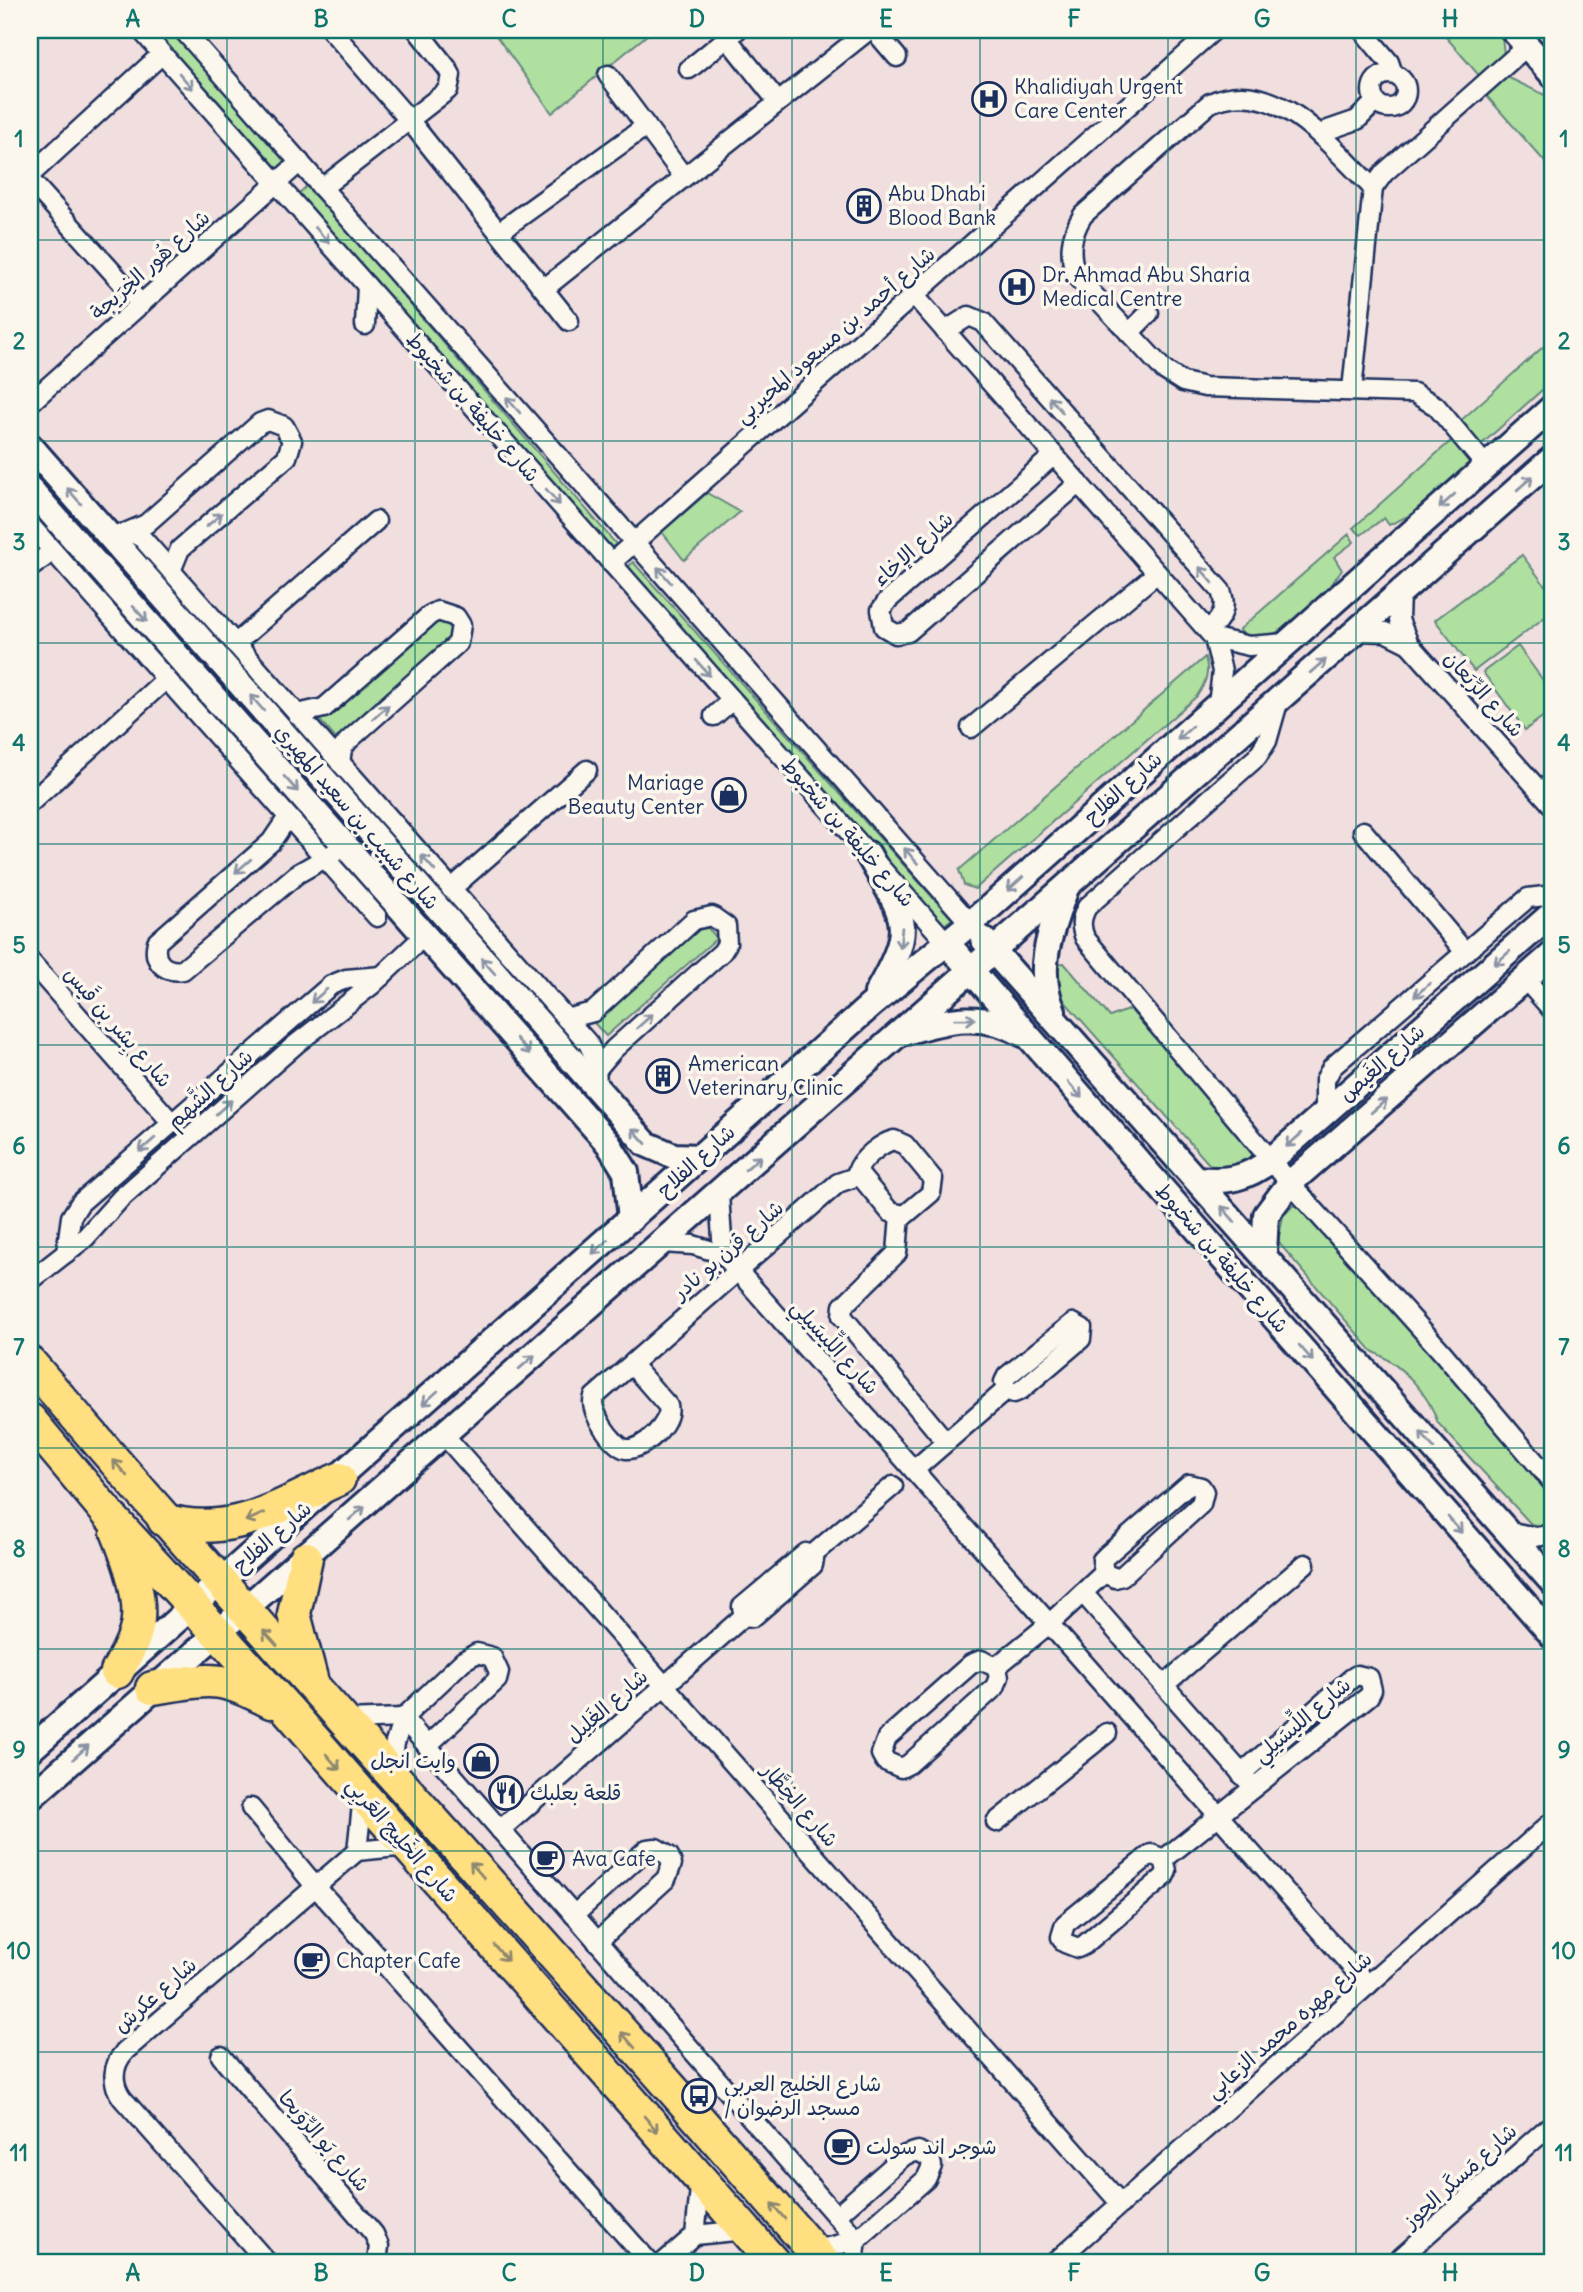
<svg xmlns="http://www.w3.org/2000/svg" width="1583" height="2292" viewBox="0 0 1583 2292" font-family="Delius,'Playpen Sans Arabic',sans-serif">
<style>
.green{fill:#afe0a0;stroke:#65887f;stroke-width:2}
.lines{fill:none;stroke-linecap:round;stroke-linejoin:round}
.street-casing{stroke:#1b2f5e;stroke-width:23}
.secondary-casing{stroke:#1b2f5e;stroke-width:30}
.highway-casing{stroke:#1b2f5e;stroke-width:37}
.street{stroke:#fbf7ec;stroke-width:18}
.secondary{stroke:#fbf7ec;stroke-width:24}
.highway{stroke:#ffdf80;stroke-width:32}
.oneway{stroke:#8b93a5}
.oneway2{stroke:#8d876f}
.grid{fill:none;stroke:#0f766e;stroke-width:2;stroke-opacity:0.55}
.labels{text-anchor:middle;stroke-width:7;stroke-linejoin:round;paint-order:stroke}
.poi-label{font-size:21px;fill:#1b2f5e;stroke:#fbf7ec;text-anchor:start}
.street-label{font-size:21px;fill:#1b2f5e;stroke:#fbf7ec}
.neatline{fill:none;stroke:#0f766e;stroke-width:2.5}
.grid-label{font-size:23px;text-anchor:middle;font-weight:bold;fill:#0f766e}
</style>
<rect width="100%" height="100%" fill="#f1dede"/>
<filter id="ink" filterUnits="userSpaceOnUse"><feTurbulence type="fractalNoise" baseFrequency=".0143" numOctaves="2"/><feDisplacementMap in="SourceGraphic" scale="14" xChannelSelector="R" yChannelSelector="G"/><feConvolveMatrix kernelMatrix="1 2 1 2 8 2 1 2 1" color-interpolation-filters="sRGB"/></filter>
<g filter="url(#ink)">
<!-- green -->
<g class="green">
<polygon points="155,30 171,30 287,161 278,169"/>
<polygon points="492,30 653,30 552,113"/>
<polygon points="1440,30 1493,30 1502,36 1504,55 1482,79"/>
<polygon points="1503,75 1553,99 1553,171 1484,93"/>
<polygon points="308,185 616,544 606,552 298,194"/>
<polygon points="1553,338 1553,380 1483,443 1476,444 1458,423"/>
<polygon points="1453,439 1469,461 1468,469 1423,509 1389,525 1384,518 1361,535 1353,528"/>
<polygon points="707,493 740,512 684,560 662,532"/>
<path d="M1349 534 1354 542 1334 557 1342 570C1324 594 1272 659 1239 630Z"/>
<polygon points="1522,555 1553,596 1553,611 1474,671 1435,620"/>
<polygon points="633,562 952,919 941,927 624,571"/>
<polygon points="435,611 451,619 459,632 337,740 317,717"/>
<polygon points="1518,646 1553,694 1553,709 1525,730 1483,672"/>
<path d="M1205 657C1210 673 1206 682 1197 696L975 889 964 885 959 870Z"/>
<polygon points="697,916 717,938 606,1036 586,1014"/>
<polygon points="1064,963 1110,1017 1130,1009 1254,1151 1254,1166 1216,1172 1052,987 1052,964"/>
<path d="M1293 1206H1301L1553 1489V1528L1531 1524 1438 1423C1428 1392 1402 1365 1372 1351L1278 1242 1283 1216Z"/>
</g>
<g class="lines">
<!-- street casing -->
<g class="street-casing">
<g id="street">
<polyline points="141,30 947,943"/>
<polyline points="183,30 970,923"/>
<polyline points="331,30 410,121 569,321"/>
<polyline points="874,30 897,57"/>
<polyline points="1362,30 1389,62 1393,74"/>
<polyline points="727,38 778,102"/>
<polyline points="689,69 737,30"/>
<circle cx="1389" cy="91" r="17"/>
<polyline points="608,75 684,177"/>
<polyline points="1321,136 1328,130 1357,120 1375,102"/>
<polyline points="30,175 162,54"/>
<polyline points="30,180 141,304"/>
<polyline points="322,188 448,90 451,75 447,68 417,30"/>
<path d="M1373 188C1331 147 1276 73 1210 103L1083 215C1070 236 1068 254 1077 277L1164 370 1183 382 1205 387 1414 393 1436 406 1486 466"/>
<polyline points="499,232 646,126"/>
<polyline points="545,288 869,30"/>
<polyline points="914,295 1214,638 1222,671 1218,705"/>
<polyline points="365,325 367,286"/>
<path d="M945 331 969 316 983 322 1221 591C1228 609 1221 619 1208 631"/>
<polyline points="1129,333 1149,313"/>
<polyline points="1352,390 1373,188 1384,173 1527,46"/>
<polyline points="30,403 300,162"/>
<polyline points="1054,455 888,600 881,610 884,627 896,634 908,632 1079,483"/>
<polyline points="30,525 377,917"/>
<polyline points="125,533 146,524 260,423 268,420 284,426 292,441 287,457 180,549 171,571"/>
<polyline points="108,535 132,533 142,538 588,1043 596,1060 597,1089"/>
<polyline points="611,563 1214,30"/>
<polyline points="30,568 53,551"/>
<polyline points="1400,593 1399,620 1409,644 1553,806"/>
<polyline points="1357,631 1385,632 1409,644"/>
<polyline points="1214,638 1249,646 1285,643"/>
<polyline points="235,644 376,521"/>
<path d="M1279 699 1267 741 1257 757 1087 907C1081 918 1080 926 1085 938L1290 1183 1442 1352 1553 1483"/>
<polyline points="297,714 324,708 430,615 438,611 456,617 461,625 458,643 348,741 342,749 340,763"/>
<polyline points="714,716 732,700"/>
<polyline points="971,728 1157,573"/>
<polyline points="30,803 166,679"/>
<path d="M288 817 271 842 157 942C152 961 164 973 183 970L297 874 334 853"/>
<polyline points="1363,831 1465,952"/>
<polyline points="451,889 587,770"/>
<polyline points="30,961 172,1123"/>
<polyline points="1525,979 1553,1011"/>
<polyline points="566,1019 593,1012 694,920 712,916 726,926 727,944 722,952 614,1049 597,1069"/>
<polyline points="1325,1113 1325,1080 1332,1067 1528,898 1553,895"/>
<path d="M894 1140 905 1145 933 1179 931 1193 905 1215 890 1212 857 1172C861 1159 881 1143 894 1140Z"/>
<polyline points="719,1194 723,1254"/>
<polyline points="900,1215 897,1253 843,1306 842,1316 946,1442"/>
<polyline points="662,1243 693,1245 723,1254 1368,1985"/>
<polyline points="66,1253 71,1217 80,1203 331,985 346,979 382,976"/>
<polyline points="30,1281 85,1238 121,1198 296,1044 372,985 425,935"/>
<polygon points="1073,1323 1082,1328 1081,1339 1021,1390 1014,1393 1006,1390 1004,1382 1007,1376"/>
<path d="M632 1365 668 1406C673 1422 643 1451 626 1449 613 1447 588 1410 594 1397L838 1183 858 1176"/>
<polyline points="444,1435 1121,2204"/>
<polyline points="914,1470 1006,1390"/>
<polygon points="1189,1484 1201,1487 1204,1492 1201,1504 1122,1576 1115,1578 1104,1573 1102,1560 1107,1555"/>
<polyline points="1507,1531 1536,1537 1553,1534"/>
<polygon points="806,1553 814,1558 813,1565 753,1617 744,1616 742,1607"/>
<polyline points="812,1555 893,1486"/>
<polyline points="1083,1593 1248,1781"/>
<polygon points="981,1660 996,1667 999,1677 995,1687 909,1764 901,1768 885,1761 881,1754 887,1738 971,1664"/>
<polyline points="996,1667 1049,1624 1104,1573"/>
<polyline points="1164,1685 1305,1564"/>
<polyline points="403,1718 857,2240"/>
<polyline points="345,1720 403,1718"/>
<polyline points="391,1772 395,1743 403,1718 463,1661 477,1653 492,1657 499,1672 497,1680 427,1746"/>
<polyline points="251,1808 316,1887 649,2262"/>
<polyline points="996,1822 1107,1733"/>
<polyline points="500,1830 744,1616"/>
<polyline points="357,1851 363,1796"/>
<polygon points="1151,1854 1164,1859 1167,1871 1164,1877 1084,1945 1078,1948 1065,1943 1061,1937 1065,1924"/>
<polyline points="1164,1859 1369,1696 1372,1690 1369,1678 1357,1675 1352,1678 1241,1774"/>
<polyline points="574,1915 647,1849 656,1848 669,1856 672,1864 666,1879 597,1942"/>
<polyline points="221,2056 374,2234 379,2246 377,2262"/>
<polyline points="695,2235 701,2180"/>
<polyline points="813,2251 857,2240 926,2179 932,2166 930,2158 918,2151 905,2155 836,2216"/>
<path d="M267 2262 122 2098C111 2082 112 2066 125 2051L357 1851 407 1846"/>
<polyline points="664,2262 695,2235 745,2230"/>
<polyline points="854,2262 857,2240"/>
<polyline points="1055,2262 1553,1821"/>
<polyline points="1396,2262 1553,2123"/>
</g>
</g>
<!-- secondary casing -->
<g class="secondary-casing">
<g id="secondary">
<polyline points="1513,30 1553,75"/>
<polyline points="30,446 646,1144 674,1156 701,1157"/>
<polyline points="30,489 608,1143 626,1172 631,1219"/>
<path d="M868 854C905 921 917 922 877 993"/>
<polyline points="983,939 1553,1583"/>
<polyline points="947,943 1553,1636"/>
<path d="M1053 1011C1035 969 1050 932 1065 891"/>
<path d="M906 1032C947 1019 984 1011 1023 1034"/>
<path d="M1197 1179C1228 1182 1246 1179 1271 1160L1553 913"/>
<polyline points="1264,1254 1266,1215 1290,1183 1553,954"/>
<polyline points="30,1750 870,1006 990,907 1553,407"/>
<polyline points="30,1798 1553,458"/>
</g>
</g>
<!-- highway casing -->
<g class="highway-casing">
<g id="highway">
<path d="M30 1363C290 1667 563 1959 823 2262"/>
<polyline points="30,1420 110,1516 288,1710 773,2262"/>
<path d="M164 1520C231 1540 280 1505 339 1479"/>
<path d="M117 1531C128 1558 143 1597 137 1627 134 1643 124 1658 117 1672"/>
<polyline points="306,1558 294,1614 311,1678"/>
<path d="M152 1688C212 1679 217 1674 271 1702"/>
</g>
</g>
<!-- street -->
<use href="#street" class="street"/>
<!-- secondary -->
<use href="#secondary" class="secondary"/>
<!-- highway -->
<use href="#highway" class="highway"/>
</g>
<!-- one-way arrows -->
<defs><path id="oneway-shaft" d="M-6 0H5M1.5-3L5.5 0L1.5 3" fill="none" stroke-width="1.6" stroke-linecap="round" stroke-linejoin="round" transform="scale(1.75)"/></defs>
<g class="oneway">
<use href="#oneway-shaft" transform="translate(186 81) rotate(49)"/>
<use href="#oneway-shaft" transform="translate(322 235) rotate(49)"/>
<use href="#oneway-shaft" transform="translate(513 405) rotate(-131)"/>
<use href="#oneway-shaft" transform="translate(1056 405) rotate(-131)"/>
<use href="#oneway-shaft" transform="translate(1525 483) rotate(-41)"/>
<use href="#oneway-shaft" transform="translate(74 496) rotate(-131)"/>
<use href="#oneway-shaft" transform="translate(553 497) rotate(49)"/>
<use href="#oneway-shaft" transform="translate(1447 501) rotate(138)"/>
<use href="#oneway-shaft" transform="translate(214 520) rotate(-41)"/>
<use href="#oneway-shaft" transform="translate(664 575) rotate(-131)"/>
<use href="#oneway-shaft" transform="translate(1206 575) rotate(-131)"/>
<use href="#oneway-shaft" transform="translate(140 614) rotate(48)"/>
<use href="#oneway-shaft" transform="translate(1318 666) rotate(-41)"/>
<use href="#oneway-shaft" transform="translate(703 668) rotate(49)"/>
<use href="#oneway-shaft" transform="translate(257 703) rotate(-131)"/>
<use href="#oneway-shaft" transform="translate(381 712) rotate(-42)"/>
<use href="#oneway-shaft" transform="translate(1185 733) rotate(138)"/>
<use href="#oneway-shaft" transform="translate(291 784) rotate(48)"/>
<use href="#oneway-shaft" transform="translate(911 856) rotate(-131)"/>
<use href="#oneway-shaft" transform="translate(428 863) rotate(-131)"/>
<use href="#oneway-shaft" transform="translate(243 866) rotate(139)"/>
<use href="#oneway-shaft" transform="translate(1015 884) rotate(138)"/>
<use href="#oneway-shaft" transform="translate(901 938) rotate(95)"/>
<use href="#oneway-shaft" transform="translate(1502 958) rotate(139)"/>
<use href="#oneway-shaft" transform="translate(488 966) rotate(-131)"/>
<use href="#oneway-shaft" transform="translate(1422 990) rotate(139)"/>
<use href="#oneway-shaft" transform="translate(319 996) rotate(139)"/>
<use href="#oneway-shaft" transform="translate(965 1019) rotate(-1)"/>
<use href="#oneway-shaft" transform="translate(645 1021) rotate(-42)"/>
<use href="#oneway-shaft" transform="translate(523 1046) rotate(49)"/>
<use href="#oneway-shaft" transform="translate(1075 1090) rotate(49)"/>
<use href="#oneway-shaft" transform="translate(1379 1106) rotate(-41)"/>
<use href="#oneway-shaft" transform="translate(224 1107) rotate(-42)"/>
<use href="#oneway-shaft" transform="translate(639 1136) rotate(-132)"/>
<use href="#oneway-shaft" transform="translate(1294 1140) rotate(139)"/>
<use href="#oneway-shaft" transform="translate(147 1145) rotate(139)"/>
<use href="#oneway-shaft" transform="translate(753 1163) rotate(-41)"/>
<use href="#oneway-shaft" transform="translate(1228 1214) rotate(-131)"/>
<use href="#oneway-shaft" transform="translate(600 1247) rotate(138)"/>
<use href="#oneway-shaft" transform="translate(1306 1353) rotate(49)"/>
<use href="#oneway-shaft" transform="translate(527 1362) rotate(-41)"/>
<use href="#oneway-shaft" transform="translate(430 1398) rotate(138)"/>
<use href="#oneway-shaft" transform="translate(1427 1440) rotate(-131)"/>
<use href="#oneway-shaft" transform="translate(357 1513) rotate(-41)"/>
<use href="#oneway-shaft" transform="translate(1455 1525) rotate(49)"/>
<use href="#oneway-shaft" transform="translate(81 1752) rotate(-42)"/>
</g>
<g class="oneway2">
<use href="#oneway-shaft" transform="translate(120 1468) rotate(-131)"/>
<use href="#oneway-shaft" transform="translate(255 1517) rotate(157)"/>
<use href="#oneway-shaft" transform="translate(270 1638) rotate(-132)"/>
<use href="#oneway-shaft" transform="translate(333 1762) rotate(49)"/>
<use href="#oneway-shaft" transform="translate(477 1870) rotate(-131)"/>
<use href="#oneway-shaft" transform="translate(501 1953) rotate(49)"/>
<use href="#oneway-shaft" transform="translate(628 2040) rotate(-131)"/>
<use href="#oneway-shaft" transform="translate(651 2124) rotate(49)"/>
<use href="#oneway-shaft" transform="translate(778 2211) rotate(-131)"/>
</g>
</g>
<!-- grid -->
<path class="grid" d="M227 30V2262M415 30V2262M603 30V2262M792 30V2262M980 30V2262M1168 30V2262M1356 30V2262M30 240H1553M30 441H1553M30 643H1553M30 844H1553M30 1045H1553M30 1247H1553M30 1448H1553M30 1649H1553M30 1851H1553M30 2052H1553"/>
<!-- icons -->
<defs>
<g id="hospital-ring" transform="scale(1.75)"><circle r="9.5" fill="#fbf7ec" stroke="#1b2f5e" stroke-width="1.5"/><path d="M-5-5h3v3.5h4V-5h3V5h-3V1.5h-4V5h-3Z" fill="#1b2f5e"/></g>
<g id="building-ring" transform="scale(1.75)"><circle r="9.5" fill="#fbf7ec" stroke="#1b2f5e" stroke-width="1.5"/><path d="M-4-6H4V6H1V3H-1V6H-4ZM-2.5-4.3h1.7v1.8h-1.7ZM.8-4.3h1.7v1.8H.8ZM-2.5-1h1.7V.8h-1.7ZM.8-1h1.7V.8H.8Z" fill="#1b2f5e"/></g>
<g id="shop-ring" transform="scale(1.75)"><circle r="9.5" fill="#fbf7ec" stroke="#1b2f5e" stroke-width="1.5"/><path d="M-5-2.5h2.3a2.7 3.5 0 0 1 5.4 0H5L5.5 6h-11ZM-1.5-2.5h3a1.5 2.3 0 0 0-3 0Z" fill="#1b2f5e"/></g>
<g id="restaurant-ring" transform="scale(1.75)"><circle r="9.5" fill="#fbf7ec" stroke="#1b2f5e" stroke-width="1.5"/><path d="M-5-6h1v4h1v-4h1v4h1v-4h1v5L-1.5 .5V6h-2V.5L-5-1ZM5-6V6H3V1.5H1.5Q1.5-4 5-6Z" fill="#1b2f5e"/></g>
<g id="cafe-ring" transform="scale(1.75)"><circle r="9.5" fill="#fbf7ec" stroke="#1b2f5e" stroke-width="1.5"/><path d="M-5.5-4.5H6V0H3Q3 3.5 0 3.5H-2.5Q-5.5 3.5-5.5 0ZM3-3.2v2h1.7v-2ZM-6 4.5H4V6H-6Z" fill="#1b2f5e"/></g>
<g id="bus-ring" transform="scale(1.75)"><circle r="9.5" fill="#fbf7ec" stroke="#1b2f5e" stroke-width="1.5"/><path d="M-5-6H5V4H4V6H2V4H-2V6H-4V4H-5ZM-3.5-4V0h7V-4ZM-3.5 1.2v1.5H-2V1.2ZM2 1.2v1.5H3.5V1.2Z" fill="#1b2f5e"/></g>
</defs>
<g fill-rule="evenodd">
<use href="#hospital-ring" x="989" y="99"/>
<use href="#building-ring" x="864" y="206"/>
<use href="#hospital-ring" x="1017" y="287"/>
<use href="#shop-ring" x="729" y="795"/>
<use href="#building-ring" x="663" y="1076"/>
<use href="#shop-ring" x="481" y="1761"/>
<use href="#restaurant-ring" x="506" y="1793"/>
<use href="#cafe-ring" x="547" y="1859"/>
<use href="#cafe-ring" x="312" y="1961"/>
<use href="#bus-ring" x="699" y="2096"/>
<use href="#cafe-ring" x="842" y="2147"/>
</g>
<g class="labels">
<!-- poi labels -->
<g class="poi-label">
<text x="1014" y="94">Khalidiyah Urgent<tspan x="1014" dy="24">Care Center</tspan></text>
<text x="888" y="201">Abu Dhabi<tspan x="888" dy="24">Blood Bank</tspan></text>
<text x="1042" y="282">Dr. Ahmad Abu Sharia<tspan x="1042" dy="24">Medical Centre</tspan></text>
<text x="704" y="790" text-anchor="end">Mariage<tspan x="704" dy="24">Beauty Center</tspan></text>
<text x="688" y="1071">American<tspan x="688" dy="24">Veterinary Clinic</tspan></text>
<text x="456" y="1768" text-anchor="end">وايت انجل</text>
<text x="530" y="1800">قلعة بعلبك</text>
<text x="572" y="1866">Ava Cafe</text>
<text x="336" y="1968">Chapter Cafe</text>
<text x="724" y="2091">شارع الخليج العربي<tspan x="724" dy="24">/ مسجد الرضوان</tspan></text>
<text x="866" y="2154">شوجر اند سولت</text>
</g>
<!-- street labels -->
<g class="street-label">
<text transform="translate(150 265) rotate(-42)" y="7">شارع هُور الخِرَيجة</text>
<text transform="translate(835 335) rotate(-41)" y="7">شارع أحمد بن مسعود المحيربي</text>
<text transform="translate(473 407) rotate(49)" y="7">شارع خليفة بن شخبوط</text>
<text transform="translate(913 549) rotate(-42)" y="7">شارع الإخاء</text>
<text transform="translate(1484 694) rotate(48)" y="7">شارع الرِّيَعان</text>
<text transform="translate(1123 788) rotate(-42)" y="7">شارع الفلاح</text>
<text transform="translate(357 817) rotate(49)" y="7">شارع شبيب بن سعيد المهيري</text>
<text transform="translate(848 832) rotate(49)" y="7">شارع خليفة بن شخبوط</text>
<text transform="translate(118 1027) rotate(49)" y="7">شارع بِشر بن قَيس</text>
<text transform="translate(1382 1063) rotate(-41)" y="7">شارع الغَيص</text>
<text transform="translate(210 1089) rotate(-42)" y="7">شارع الشَّهم</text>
<text transform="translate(696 1161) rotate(-42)" y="7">شارع الفلاح</text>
<text transform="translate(728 1250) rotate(-41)" y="7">شارع قرن بو نادر</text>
<text transform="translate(1222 1258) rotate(49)" y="7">شارع خليفة بن شخبوط</text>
<text transform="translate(835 1347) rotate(48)" y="7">شارع اللِّيسَيلِي</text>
<text transform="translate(272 1537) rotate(-41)" y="7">شارع الفلاح</text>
<text transform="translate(607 1706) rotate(-41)" y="7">شارع الغَلِيل</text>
<text transform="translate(1302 1720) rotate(-40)" y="7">شارع اللِّيسَيلِي</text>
<text transform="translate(800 1805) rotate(49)" y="7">شارع الخِطَّار</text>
<text transform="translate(402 1840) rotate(49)" y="7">شارع الخَلِيج العَربِي</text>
<text transform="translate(155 1995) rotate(-41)" y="7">شارع عكرش</text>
<text transform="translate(1289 2025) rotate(-41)" y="7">شارع مهره محمد الزعابي</text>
<text transform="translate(324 2141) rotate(49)" y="7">شارع يَو الرِّوَيحا</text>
<text transform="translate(1460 2176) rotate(-42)" y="7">شارع مَسكَر الحوز</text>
</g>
</g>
<!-- margin -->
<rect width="1583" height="2292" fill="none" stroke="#fbf7ec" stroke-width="77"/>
<rect x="38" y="38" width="1506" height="2216" class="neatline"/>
<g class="grid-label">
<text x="133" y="27">A</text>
<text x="321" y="27">B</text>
<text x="509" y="27">C</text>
<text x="697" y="27">D</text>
<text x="886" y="27">E</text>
<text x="1074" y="27">F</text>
<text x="1262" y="27">G</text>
<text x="1450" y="27">H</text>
<text x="19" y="147">1</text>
<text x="1564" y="147">1</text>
<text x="19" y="349">2</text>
<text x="1564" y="349">2</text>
<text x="19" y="550">3</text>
<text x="1564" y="550">3</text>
<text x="19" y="751">4</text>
<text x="1564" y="751">4</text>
<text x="19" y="953">5</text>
<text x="1564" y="953">5</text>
<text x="19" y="1154">6</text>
<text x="1564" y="1154">6</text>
<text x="19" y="1355">7</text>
<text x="1564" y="1355">7</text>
<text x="19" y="1557">8</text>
<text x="1564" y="1557">8</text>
<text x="19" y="1758">9</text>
<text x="1564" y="1758">9</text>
<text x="19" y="1959">10</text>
<text x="1564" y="1959">10</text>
<text x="19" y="2161">11</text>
<text x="1564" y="2161">11</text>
<text x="133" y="2281">A</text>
<text x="321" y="2281">B</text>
<text x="509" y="2281">C</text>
<text x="697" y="2281">D</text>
<text x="886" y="2281">E</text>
<text x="1074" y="2281">F</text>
<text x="1262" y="2281">G</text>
<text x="1450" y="2281">H</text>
</g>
</svg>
